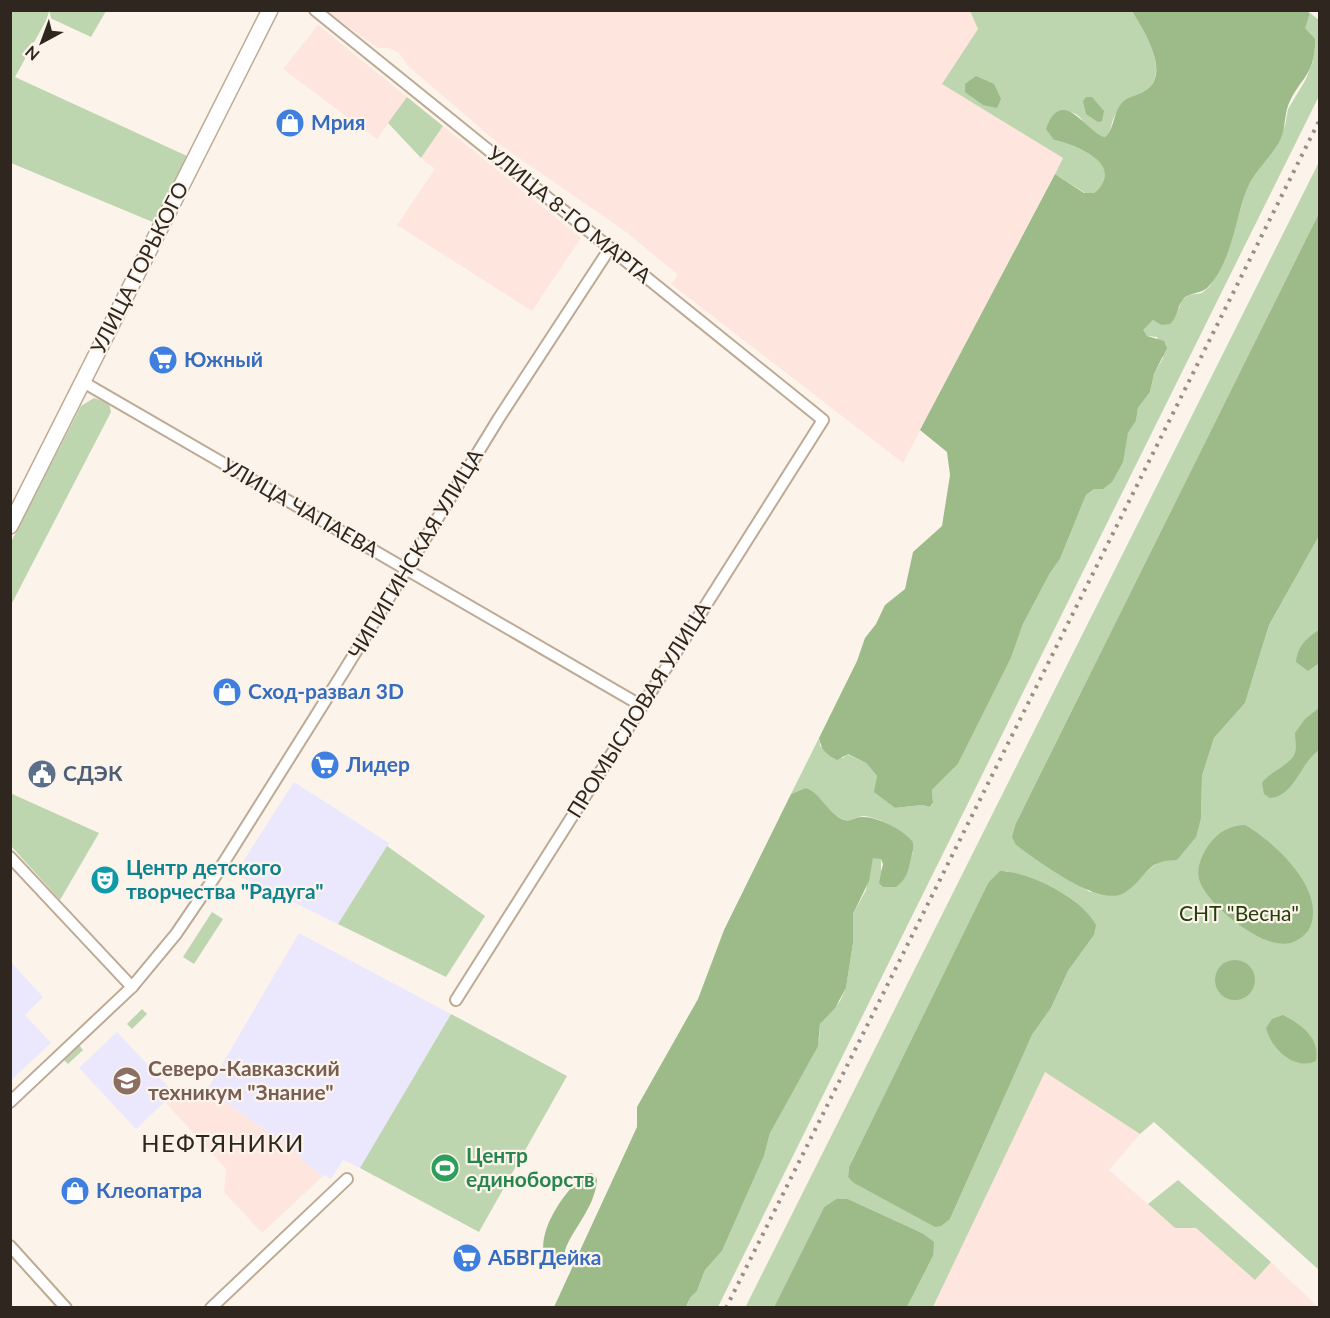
<svg xmlns="http://www.w3.org/2000/svg" width="1330" height="1318" viewBox="0 0 1330 1318" font-family="Lato,sans-serif">
<style>
.industrial{fill:#fee5dd}
.education{fill:#ebe8fe}
.green{fill:#bed6af;fill-rule:evenodd}
.forest{fill:#9dbb89}
.lines{fill:none;stroke-linecap:round;stroke-linejoin:round}
.minor-casing{stroke:#beaa94;stroke-width:14}
.secondary-casing{stroke:#beaa94;stroke-width:18}
.minor{stroke:#fff;stroke-width:10}
.secondary{stroke:#fff;stroke-width:15}
.rail{stroke:#989087;stroke-width:4;stroke-dasharray:3 6;stroke-linecap:butt}
.labels{text-anchor:middle;stroke-width:4.5;stroke-linejoin:round;paint-order:stroke}
.shop-label{font-size:21px;font-weight:bold;fill:#366cbe;stroke:#fcf4eb;text-anchor:start}
.street-label{font-size:21px;fill:#2f271f;stroke:#fcf4eb}
.service-label{font-size:21px;font-weight:bold;fill:#4e5e75;stroke:#fcf4eb;text-anchor:start}
.culture-label{font-size:21px;font-weight:bold;fill:#0d838f;stroke:#fcf4eb;text-anchor:start}
.park-label{font-size:21px;fill:#233e08;stroke:#fcf4eb}
.education-label{font-size:21px;font-weight:bold;fill:#785e54;stroke:#fcf4eb;text-anchor:start}
.leisure-label{font-size:21px;font-weight:bold;fill:#27864d;stroke:#fcf4eb;text-anchor:start}
.quarter-label{font-size:24px;letter-spacing:1.5px;fill:#2f271f;stroke:#fcf4eb}
</style>
<rect width="100%" height="100%" fill="#fcf4eb"/>
<!-- industrial -->
<g class="industrial">
<polygon points="326,11 970,11 978,29 943,84 1063,158 903,463 671,284 678,275 626,232 499,144 409,67 399,53 389,48 378,48"/>
<polygon points="318,25 407,97 377,139 283,69"/>
<polygon points="443,126 581,238 532,311 397,225 435,169 421,158"/>
<polygon points="1044,1071 1140,1134 1109,1170 1175,1228 1196,1228 1255,1280 1271,1262 1319,1308 933,1308"/>
<polygon points="207,1090 283,1142 322,1177 262,1233 224,1192 226,1169 165,1102 174,1093"/>
</g>
<!-- education -->
<g class="education">
<polygon points="294,782 389,843 338,924 235,874"/>
<polygon points="299,933 451,1014 360,1168 343,1160 331,1179 325,1175 322,1177 283,1142 207,1090"/>
<polygon points="11,962 43,997 25,1015 51,1043 11,1080"/>
<polygon points="117,1032 174,1093 136,1129 79,1068"/>
</g>
<!-- green -->
<g class="green">
<polygon points="10,11 106,11 91,37 48,17 15,77 187,156 155,223 11,163"/>
<path d="M970 11H1132C1144 32 1170 68 1147 91 1138 99 1127 105 1117 113 1110 120 1113 131 1105 137 1081 134 1085 103 1056 114L1054 140C1077 145 1128 165 1094 193H1085L1055 174 1063 158 942 84 978 29Z"/>
<path d="M1310 13 1319 20V96L718 1307 686 1308 690 1298 697 1291 705 1270 722 1251 764 1156 770 1133 819 1040 820 1024 840 1001 846 988 853 943V914L866 890 873 857 881 858V870L912 855C913 851 915 846 912 842 905 831 876 816 863 816 856 817 852 822 845 820 827 814 820 797 805 788L791 794 819 738 820 746 843 758 847 754 866 763 877 776 875 792 895 808 922 805 930 807 933 804 932 790 958 764 1011 658 1023 624 1050 573 1060 559 1086 495 1094 489 1125 445 1128 433 1136 421 1138 408 1150 392 1154 374 1163 358 1157 337 1147 336 1142 330 1153 320 1161 325 1179 308 1182 300 1189 295 1202 293 1210 286 1219 269 1228 250 1247 188 1285 126 1288 109 1306 79 1313 61 1315 48 1304 28Z"/>
<polygon points="407,97 443,126 421,158 388,123"/>
<path d="M1319 162V213L1016 823V845L1090 892 1144 873 1162 860H1177L1201 818 1202 776 1214 738 1245 703 1269 625 1319 536V1270L1154 1122 1140 1134 1045 1072 933 1307H907L933 1256 922 1233 848 1199H836L824 1207 774 1307 745 1308ZM1006 871C1057 883 1062 897 1094 935L1068 971 1051 1008 1032 1035 950 1219 848 1177 849 1167 988 883Z"/>
<polygon points="94,398 109,403 111,412 11,605 11,542 81,406"/>
<polygon points="10,793 99,833 60,900 11,846"/>
<polygon points="387,846 485,916 446,977 338,924"/>
<polygon points="212,912 223,919 194,964 183,957"/>
<polygon points="142,1009 147,1014 132,1029 127,1024"/>
<polygon points="451,1014 567,1076 479,1232 360,1168"/>
<polygon points="79,1045 83,1050 68,1064 63,1059"/>
<polygon points="1178,1180 1271,1262 1255,1280 1196,1228 1175,1228 1148,1204"/>
</g>
<!-- forest -->
<g class="forest">
<path d="M1132 11H1306L1310 13 1305 28 1315 39C1316 78 1296 80 1287 109 1284 121 1285 133 1278 144 1268 160 1255 171 1247 189 1235 220 1232 260 1209 286 1202 295 1188 291 1182 301 1176 309 1178 317 1170 324L1161 325 1153 320 1143 330 1147 336 1164 341 1167 348 1154 374 1150 392 1138 408 1136 421 1128 433 1123 462 1112 482 1103 489H1094L1086 495 1060 559 1050 573 1023 624 1011 658 958 764 932 790 933 803 930 807 922 805 895 808 874 792 877 776 866 763 848 754 837 760C827 755 821 750 819 738L857 661 865 638 876 624 885 605 905 589 913 552 942 526 950 475 947 452 920 430 1055 174 1084 193H1094C1127 165 1077 145 1054 140L1046 129C1062 83 1088 135 1105 137 1114 130 1113 114 1121 104 1128 95 1141 96 1149 88 1169 68 1143 30 1132 11Z"/>
<polygon points="976,76 994,84 1001,99 997,108 983,105 965,92 965,84"/>
<polygon points="1086,97 1092,97 1104,111 1102,121 1098,122 1086,114 1083,101"/>
<path d="M1319 213V536L1269 625 1245 703 1214 738 1202 776 1201 818 1196 837 1177 860C1144 860 1147 879 1124 893 1099 908 1037 860 1016 845L1012 837 1016 823Z"/>
<path d="M1317 631 1319 632V663L1308 671 1296 662C1297 647 1306 639 1317 631Z"/>
<path d="M1319 708V750C1300 763 1295 796 1270 798L1264 794 1262 783C1270 771 1290 766 1295 753 1297 747 1295 739 1295 733L1305 719Z"/>
<path d="M805 788C821 792 826 813 844 820 852 822 855 817 862 817 876 816 904 830 912 841 915 846 913 850 912 854 908 869 909 877 896 887H883L879 883 883 864 881 859 873 858 869 881 853 914V943L846 988 835 1008 820 1024 818 1046 770 1133 764 1156 722 1251 705 1270 697 1291 690 1298 686 1307H554L637 1127V1107L698 999 724 930 791 794Z"/>
<path d="M1245 825C1275 842 1330 893 1308 931 1297 943 1288 946 1272 942 1249 936 1209 905 1200 882 1195 869 1202 854 1210 843 1220 831 1229 826 1245 825Z"/>
<path d="M1000 871C1029 871 1083 899 1096 925L1094 935 1068 971 1051 1008 1032 1035 950 1219 941 1226 935 1227 854 1183 848 1177 849 1167 988 883Z"/>
<circle cx="1235" cy="980" r="20"/>
<path d="M1283 1015C1302 1025 1320 1038 1316 1061 1295 1071 1271 1049 1266 1028L1272 1019Z"/>
<path d="M592 1173 597 1179C596 1203 578 1223 568 1243 563 1252 565 1261 557 1269L549 1267C530 1238 563 1194 584 1174Z"/>
<polygon points="836,1199 848,1199 922,1233 934,1242 933,1256 907,1307 774,1307 824,1207"/>
</g>
<g class="lines">
<!-- minor casing -->
<g class="minor-casing">
<g id="minor">
<polyline points="315,10 823,420 456,1000"/>
<polyline points="83,382 642,706"/>
<polyline points="10,857 132,987"/>
<polyline points="10,1102 132,987 176,934 214,878 344,671 499,418 610,248"/>
<polyline points="10,1246 66,1308"/>
<polyline points="211,1308 347,1179"/>
</g>
</g>
<!-- secondary casing -->
<g class="secondary-casing">
<polyline id="secondary" points="10,526 270,10"/>
</g>
<!-- minor -->
<use href="#minor" class="minor"/>
<!-- secondary -->
<use href="#secondary" class="secondary"/>
<!-- rail -->
<polyline class="rail" points="726,1308 1320,119"/>
</g>
<!-- icons -->
<defs>
<g id="shop-disc" transform="scale(1.5)"><circle r="9.5" fill="#3f7fe0" stroke="#fcf4eb"/><path d="M-5-2.5h2.3a2.7 3.5 0 0 1 5.4 0H5L5.5 6h-11ZM-1.5-2.5h3a1.5 2.3 0 0 0-3 0Z" fill="#fff"/></g>
<g id="supermarket-disc" transform="scale(1.5)"><circle r="9.5" fill="#3f7fe0" stroke="#fcf4eb"/><path d="M-6-5.5h2.5l.6 2H6L4.5 2H-2.5L-4.4-4H-6ZM-1.5 3.2a1.3 1.3 0 1 0 .1 0ZM3 3.2a1.3 1.3 0 1 0 .1 0Z" fill="#fff"/></g>
<g id="civic-disc" transform="scale(1.5)"><circle r="9.5" fill="#5c6f8a" stroke="#fcf4eb"/><path d="M-.6-6.5H3V-4.5H.6V-3L4-1V1h2V6H-6V1h2V-1L-.6-3ZM-1.2 2.5V6h2.4V2.5Z" fill="#fff"/></g>
<g id="theatre-disc" transform="scale(1.5)"><circle r="9.5" fill="#0f9aa8" stroke="#fcf4eb"/><path d="M-5-5.5Q0-4 5-5.5V0Q5 5 0 6Q-5 5-5 0ZM-3.3-2.5H-1v1.5H-3.3ZM1-2.5H3.3v1.5H1ZM-2.8 1Q0 5.5 2.8 1Z" fill="#fff"/></g>
<g id="university-disc" transform="scale(1.5)"><circle r="9.5" fill="#8d6e63" stroke="#fcf4eb"/><path d="M0-5L7-2L0 1L-7-2ZM-4 1L0 2.5L4 1V4Q0 6-4 4Z" fill="#fff"/></g>
<g id="stadium-disc" transform="scale(1.5)"><circle r="9.5" fill="#2e9e5b" stroke="#fcf4eb"/><path d="M0-5a6.5 5 0 1 0 0 10a6.5 5 0 1 0 0-10ZM-3.5-1.8h7v3.6h-7Z" fill="#fff"/></g>
</defs>
<g fill-rule="evenodd">
<use href="#shop-disc" x="290" y="123"/>
<use href="#supermarket-disc" x="163" y="360"/>
<use href="#shop-disc" x="227" y="692"/>
<use href="#supermarket-disc" x="325" y="765"/>
<use href="#civic-disc" x="42" y="774"/>
<use href="#theatre-disc" x="105" y="880"/>
<use href="#university-disc" x="127" y="1081"/>
<use href="#stadium-disc" x="445" y="1168"/>
<use href="#shop-disc" x="75" y="1191"/>
<use href="#supermarket-disc" x="467" y="1258"/>
</g>
<g class="labels">
<!-- shop labels -->
<g class="shop-label">
<text x="311" y="130">Мрия</text>
<text x="184" y="367">Южный</text>
<text x="248" y="699">Сход-развал 3D</text>
<text x="346" y="772">Лидер</text>
<text x="96" y="1198">Клеопатра</text>
<text x="488" y="1265">АБВГДейка</text>
</g>
<!-- street labels -->
<g class="street-label">
<text transform="translate(569 215) rotate(39)" y="7">УЛИЦА 8-ГО МАРТА</text>
<text transform="translate(140 268) rotate(-63)" y="7">УЛИЦА ГОРЬКОГО</text>
<text transform="translate(300 508) rotate(30)" y="7">УЛИЦА ЧАПАЕВА</text>
<text transform="translate(416 554) rotate(-59)" y="7">ЧИПИГИНСКАЯ УЛИЦА</text>
<text transform="translate(639 710) rotate(-58)" y="7">ПРОМЫСЛОВАЯ УЛИЦА</text>
</g>
<!-- service labels -->
<g class="service-label">
<text x="63" y="781">СДЭК</text>
</g>
<!-- culture labels -->
<g class="culture-label">
<text x="126" y="875">Центр детского<tspan x="126" dy="24">творчества "Радуга"</tspan></text>
</g>
<!-- park labels -->
<g class="park-label">
<text x="1239" y="921">СНТ "Весна"</text>
</g>
<!-- education labels -->
<g class="education-label">
<text x="148" y="1076">Северо-Кавказский<tspan x="148" dy="24">техникум "Знание"</tspan></text>
</g>
<!-- leisure labels -->
<g class="leisure-label">
<text x="466" y="1163">Центр<tspan x="466" dy="24">единоборств</tspan></text>
</g>
<!-- quarter labels -->
<g class="quarter-label">
<text x="223" y="1152">НЕФТЯНИКИ</text>
</g>
</g>
<!-- border -->
<rect width="1330" height="1318" fill="none" stroke="#2f271f" stroke-width="24"/>
<!-- north arrow -->
<g transform="translate(42 42) rotate(221)" stroke="#fcf4eb" stroke-width="4.5" paint-order="stroke">
<path d="M0-4.5L10 22L0 15L-10 22Z" fill="#2f271f"/>
<text y="-9" font-size="16" font-weight="bold" text-anchor="middle" fill="#2f271f">N</text>
</g>
</svg>
